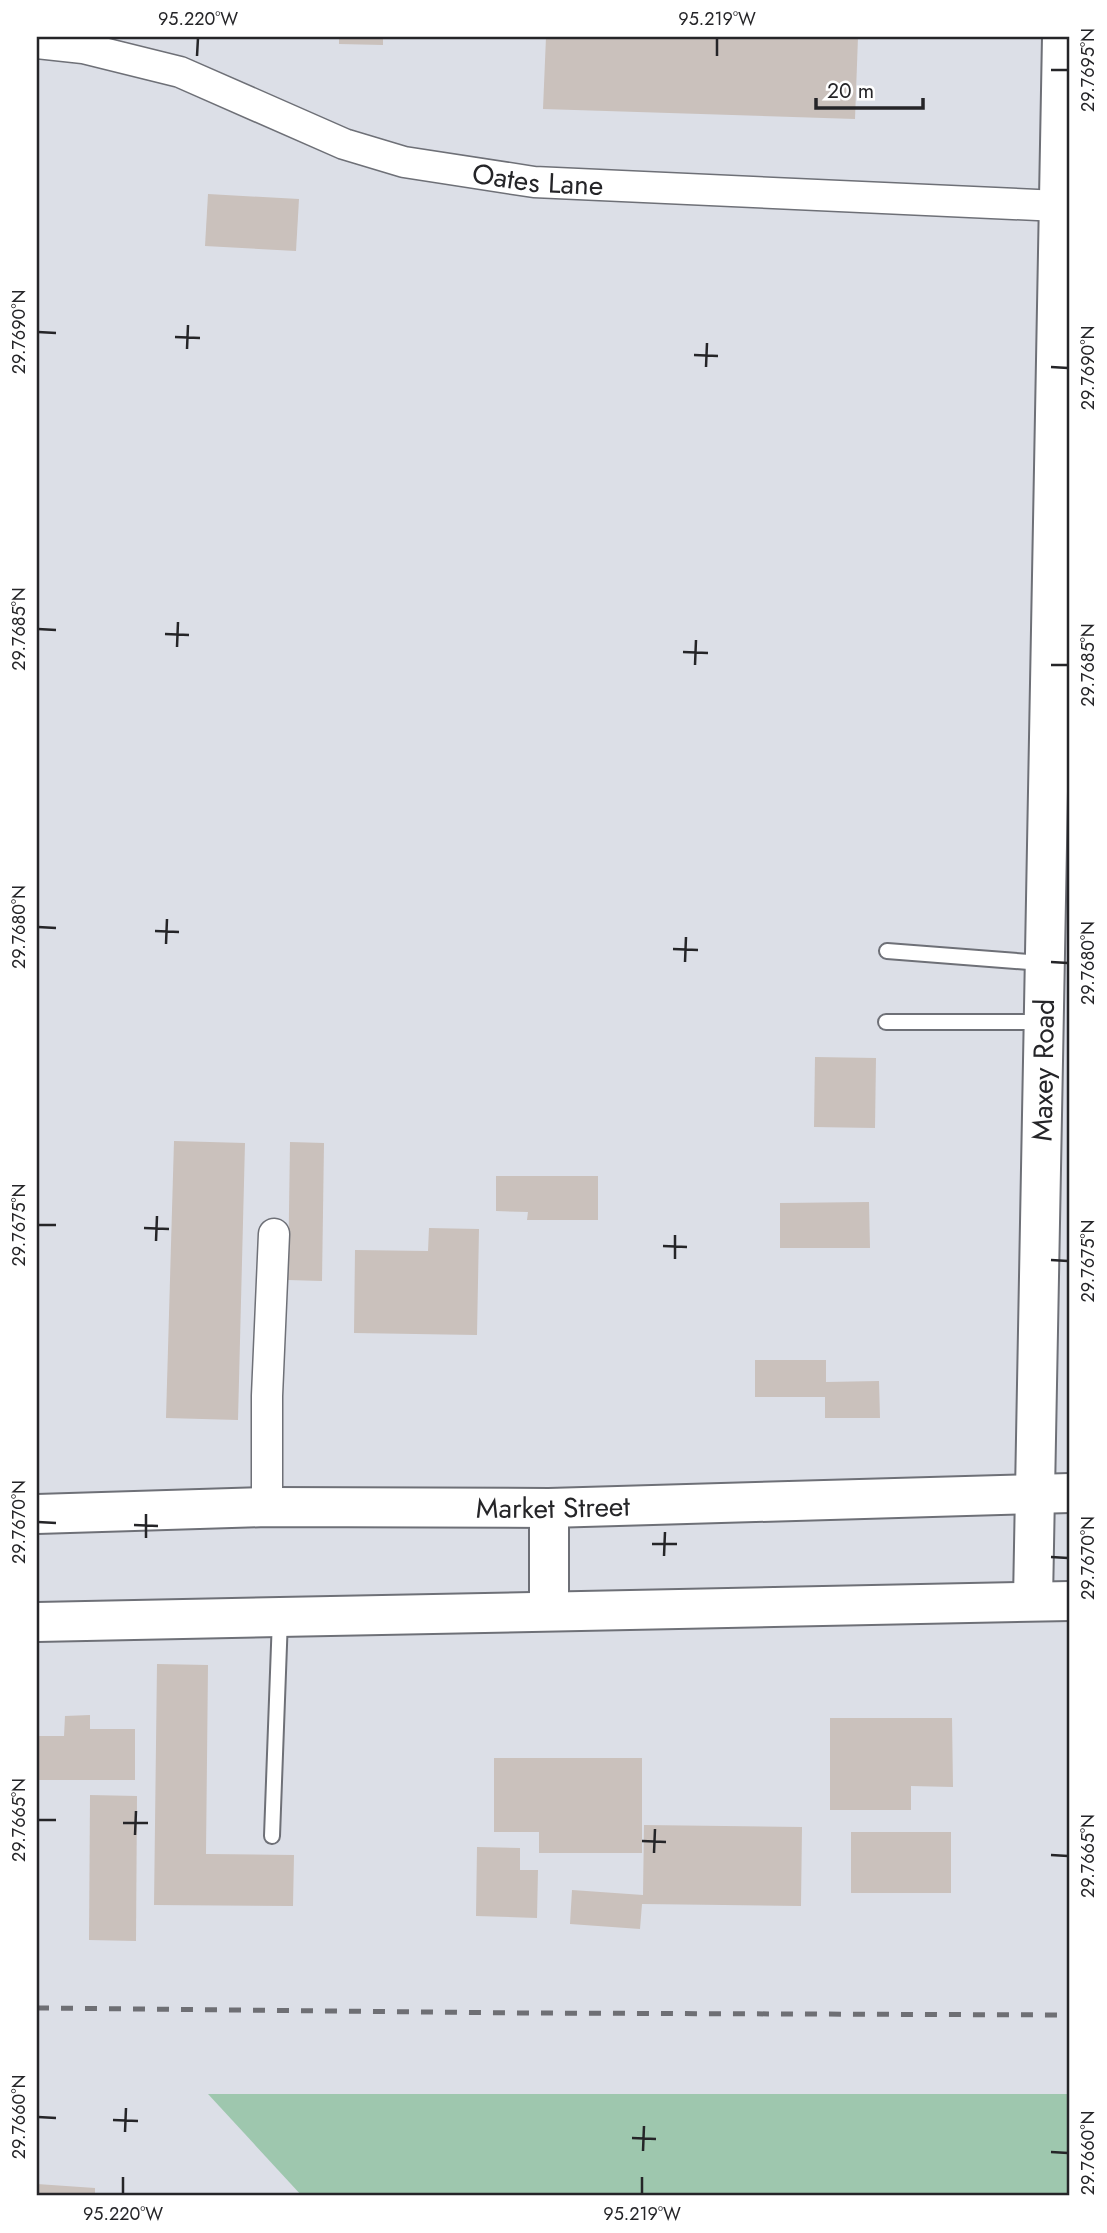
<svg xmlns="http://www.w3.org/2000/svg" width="1107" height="2233" viewBox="0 0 1107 2233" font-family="Jost,sans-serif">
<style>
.green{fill:#9ec7ae}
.building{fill:#cac1bc}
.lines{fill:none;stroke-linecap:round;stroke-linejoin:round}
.lane-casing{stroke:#6e7077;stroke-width:18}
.street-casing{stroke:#6e7077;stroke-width:33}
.secondary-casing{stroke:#6e7077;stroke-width:42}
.lane{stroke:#fff;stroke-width:14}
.street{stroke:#fff;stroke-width:30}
.secondary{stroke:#fff;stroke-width:38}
.rail{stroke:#6e6f74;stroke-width:5;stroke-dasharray:12 12;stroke-linecap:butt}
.ticks{fill:none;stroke:#252528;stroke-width:2.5}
.labels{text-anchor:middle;stroke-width:7;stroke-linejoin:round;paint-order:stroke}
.street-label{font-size:28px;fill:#252528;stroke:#fff}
.neatline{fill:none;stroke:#252528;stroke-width:2.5}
.ticks-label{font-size:18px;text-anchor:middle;fill:#252528}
</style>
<rect width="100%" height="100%" fill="#dcdfe7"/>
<!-- green -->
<polygon class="green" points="1070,2094 1070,2196 302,2196 208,2094"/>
<!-- building -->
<g class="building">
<polygon points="339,37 383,37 383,45 339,44"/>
<polygon points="546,37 858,37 855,119 543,109"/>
<polygon points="208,194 299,199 296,251 205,246"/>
<polygon points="815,1057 876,1058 875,1128 814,1127"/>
<polygon points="174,1141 245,1143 238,1420 166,1418"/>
<polygon points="290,1142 324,1143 322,1281 288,1280"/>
<polygon points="496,1176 598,1176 598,1220 527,1220 528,1212 496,1211"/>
<polygon points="869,1202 870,1248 780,1248 780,1203"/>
<polygon points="429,1228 479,1229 477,1335 354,1333 355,1250 428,1251"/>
<polygon points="755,1360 826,1360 826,1382 879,1381 880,1418 825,1418 825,1397 755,1397"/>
<polygon points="157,1664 208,1665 206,1854 294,1855 293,1906 154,1905"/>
<polygon points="90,1715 90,1729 135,1729 135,1780 37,1780 37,1736 64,1736 65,1716"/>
<polygon points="830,1718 952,1718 953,1787 911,1786 911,1810 830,1810"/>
<polygon points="494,1758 642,1758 642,1853 539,1853 539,1832 494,1832"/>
<polygon points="90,1795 137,1796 136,1941 89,1940"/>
<polygon points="644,1825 802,1827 801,1906 642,1904 640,1929 570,1924 572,1890 643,1895"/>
<rect x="851" y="1832" width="100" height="61"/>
<polygon points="477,1847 520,1848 520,1870 538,1870 537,1918 476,1916"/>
<polygon points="37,2184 95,2188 95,2196 37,2196"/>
</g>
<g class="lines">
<!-- lane casing -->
<g class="lane-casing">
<g id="lane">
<polyline points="887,951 1042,963"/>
<polyline points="886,1022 1042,1022"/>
<polyline points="272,1836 280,1618"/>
</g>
</g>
<!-- street casing -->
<g class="street-casing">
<g id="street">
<path id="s1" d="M37 43 83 48 180 72 344 144 404 162 534 182 1059 206"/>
<polyline points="267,1507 267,1396 274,1234"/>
</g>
</g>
<!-- secondary casing -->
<g class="secondary-casing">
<g id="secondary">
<polyline points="549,1508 549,1611"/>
<path id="s2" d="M37 1514 267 1507 549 1508 1070 1493"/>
<path id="s3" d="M1033 1600 1062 37"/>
<polyline points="37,1622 1070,1601"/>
</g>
</g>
<!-- lane -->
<use href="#lane" class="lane"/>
<!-- street -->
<use href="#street" class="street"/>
<!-- secondary -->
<use href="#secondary" class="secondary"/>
<!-- rail -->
<polyline class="rail" points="37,2008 524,2013 1070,2015"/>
</g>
<!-- ticks -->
<path class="ticks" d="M197 56 198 38M717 56V38M1051 70H1068M38 332 56 333M175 337 200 338M187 349 188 325M694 355 718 356M706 367 707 343M1051 367 1068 368M38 629 56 630M165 634 189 635M177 647 178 622M683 652 708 653M695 665 696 640M1051 665H1068M38 927 56 928M155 931 179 932M166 944 167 919M673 949 698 950M685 962 686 937M1051 962 1068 963M38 1225H56M144 1228 169 1229M156 1241 157 1216M663 1246 687 1247M675 1259V1235M1051 1260 1068 1261M38 1522 56 1523M134 1525 158 1526M146 1538V1514M652 1544H677M664 1556 665 1532M1051 1557 1068 1558M38 1820H56M123 1823H148M135 1835 136 1811M642 1841 666 1842M654 1853 655 1829M1051 1855 1068 1856M38 2117 56 2118M113 2120 138 2121M125 2132 126 2108M632 2138 656 2139M643 2151 644 2126M1051 2152 1068 2153M123 2194V2177M642 2194V2177"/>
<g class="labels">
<!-- street labels -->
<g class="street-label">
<text dy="10" stroke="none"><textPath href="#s1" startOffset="523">Oates Lane</textPath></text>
<text dy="10" stroke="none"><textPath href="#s3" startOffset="530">Maxey Road</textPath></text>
<text dy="10" stroke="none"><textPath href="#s2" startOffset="516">Market Street</textPath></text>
</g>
</g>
<!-- border -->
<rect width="1107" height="2233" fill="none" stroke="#ffffff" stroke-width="77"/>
<!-- scale -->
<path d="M816 98v10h107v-10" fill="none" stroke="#252528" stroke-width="3.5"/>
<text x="827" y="98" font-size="21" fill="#252528" stroke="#ffffff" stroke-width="5" paint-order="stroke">20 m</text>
<rect x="38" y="38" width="1030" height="2156" class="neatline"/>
<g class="ticks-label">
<text x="198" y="25">95.220°W</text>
<text x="717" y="25">95.219°W</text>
<text transform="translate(1088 70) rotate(-90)" y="6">29.7695°N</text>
<text transform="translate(19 332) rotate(-90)" y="6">29.7690°N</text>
<text transform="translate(1088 368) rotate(-90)" y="6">29.7690°N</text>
<text transform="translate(19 629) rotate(-90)" y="6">29.7685°N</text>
<text transform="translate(1088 665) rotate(-90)" y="6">29.7685°N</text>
<text transform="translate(19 927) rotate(-90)" y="6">29.7680°N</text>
<text transform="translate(1088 963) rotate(-90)" y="6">29.7680°N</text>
<text transform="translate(19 1225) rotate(-90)" y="6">29.7675°N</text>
<text transform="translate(1088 1261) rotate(-90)" y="6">29.7675°N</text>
<text transform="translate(19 1522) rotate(-90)" y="6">29.7670°N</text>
<text transform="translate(1088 1558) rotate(-90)" y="6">29.7670°N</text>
<text transform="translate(19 1820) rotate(-90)" y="6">29.7665°N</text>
<text transform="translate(1088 1856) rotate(-90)" y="6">29.7665°N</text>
<text transform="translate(19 2117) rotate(-90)" y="6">29.7660°N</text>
<text transform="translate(1088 2153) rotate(-90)" y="6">29.7660°N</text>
<text x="123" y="2220">95.220°W</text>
<text x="642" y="2220">95.219°W</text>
</g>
</svg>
